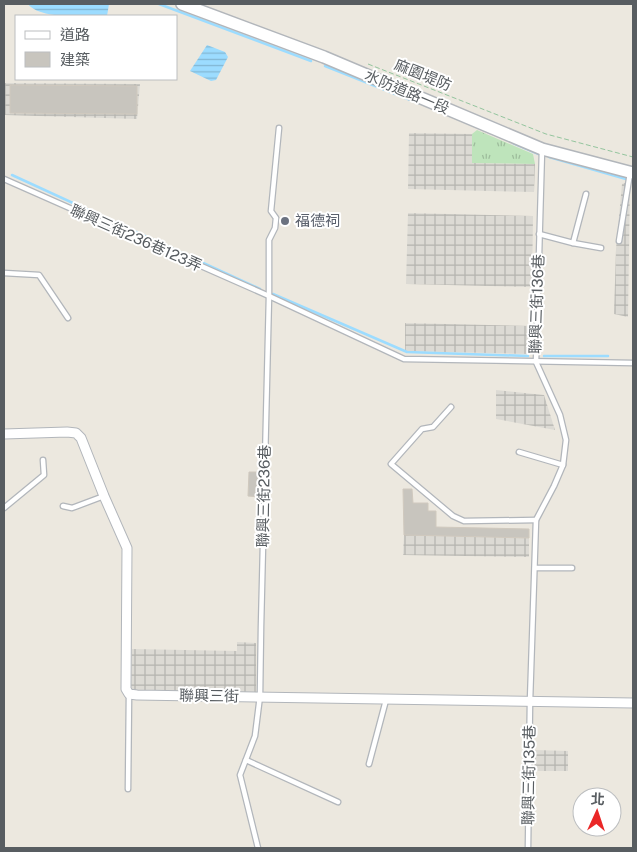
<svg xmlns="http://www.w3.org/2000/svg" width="637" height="852" viewBox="0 0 637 852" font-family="'Public Sans','Noto Sans TC',sans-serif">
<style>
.industrial{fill:url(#industrial-grid)}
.grass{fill:url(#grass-tufts)}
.water{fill:url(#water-rules)}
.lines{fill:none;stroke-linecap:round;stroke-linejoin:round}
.stream{stroke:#9cdcff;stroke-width:2.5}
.building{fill:#c8c5be;stroke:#d0c9be}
.service-casing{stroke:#b2b6bb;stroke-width:7}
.minor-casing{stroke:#b2b6bb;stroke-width:11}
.tertiary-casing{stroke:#b2b6bb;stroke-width:14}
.path{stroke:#94c59e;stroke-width:1;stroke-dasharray:5 2.5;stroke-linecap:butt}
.service{stroke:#fff;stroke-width:4.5}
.minor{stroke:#fff;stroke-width:9}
.tertiary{stroke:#fff;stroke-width:11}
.worship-dot{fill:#6b7280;stroke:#fff;stroke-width:2}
.labels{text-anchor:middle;stroke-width:4;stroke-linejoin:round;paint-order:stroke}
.street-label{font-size:15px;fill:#585d61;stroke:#fff}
.worship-label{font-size:15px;fill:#5b616d;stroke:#fff;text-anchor:start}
</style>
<defs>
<pattern id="industrial-grid" width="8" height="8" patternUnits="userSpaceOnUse" patternTransform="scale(1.25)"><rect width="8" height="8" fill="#dcdad4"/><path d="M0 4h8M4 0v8" fill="none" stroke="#b5b4af"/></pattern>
<pattern id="grass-tufts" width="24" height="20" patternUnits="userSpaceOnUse" patternTransform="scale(1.25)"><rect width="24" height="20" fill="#bee4bb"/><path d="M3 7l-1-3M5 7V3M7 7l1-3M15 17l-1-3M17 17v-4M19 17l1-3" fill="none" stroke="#9dbc9b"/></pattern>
<pattern id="water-rules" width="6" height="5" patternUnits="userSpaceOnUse" patternTransform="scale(1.25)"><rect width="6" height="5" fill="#9cdcff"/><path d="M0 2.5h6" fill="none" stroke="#82b6d2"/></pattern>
</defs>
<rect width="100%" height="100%" fill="#ece8df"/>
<!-- industrial -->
<g class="industrial">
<polygon points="5,83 140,84 137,119 5,115"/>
<polygon points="409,133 472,134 472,163 535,164 534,192 408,189"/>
<polygon points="630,181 628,317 614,314 616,249 622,184"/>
<polygon points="408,213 533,216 532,287 406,284"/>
<polygon points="405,323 531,326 530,354 405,351"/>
<polygon points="496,390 544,395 555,430 496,419"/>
<polygon points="404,535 529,538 529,557 403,555"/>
<polygon points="237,642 256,643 256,692 131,690 132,649 237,651"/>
<polygon points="535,750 568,751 568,771 534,771"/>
</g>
<!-- grass -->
<polygon class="grass" points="477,130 533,154 535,164 472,163 472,134"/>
<!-- water -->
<g class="water">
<path d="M28 4H109L107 16C87 16 40 20 28 4Z"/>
<polygon points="207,45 225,52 228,57 216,80 211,81 190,71"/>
</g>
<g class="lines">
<!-- stream -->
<g class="stream">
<polyline points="159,4 311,61"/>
<polyline points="325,66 418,103"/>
<polyline points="513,143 541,155"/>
<polyline points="549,157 633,181"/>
<polyline points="12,175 260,289"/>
<polyline points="273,294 407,352 528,356"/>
<polyline points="544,356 608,356"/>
</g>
</g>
<!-- building -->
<g class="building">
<polygon points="10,85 137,86 137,114 10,113"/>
<polygon points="249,472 260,472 259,497 248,496"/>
<polygon points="403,489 412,489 413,503 428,503 428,511 436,511 436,527 529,529 529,538 404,535"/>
</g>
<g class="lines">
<!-- service casing -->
<g class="service-casing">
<g id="service">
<polyline points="4,179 269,296 404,359 633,363"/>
<polyline points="539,234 573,243 601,248"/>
<polyline points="619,241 630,173"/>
<polyline points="573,243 586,194"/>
<polyline points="4,273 39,275 68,318"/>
<polyline points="451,407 433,427 422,429 391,464 453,516 464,521 536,520"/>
<polyline points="519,452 563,465"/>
<polyline points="63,506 72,508 104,496"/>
<polyline points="4,508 44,475 43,460"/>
<polyline points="535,568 572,568"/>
<polyline points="246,760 338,802"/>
<polyline points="369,764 386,700"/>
<polyline points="128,789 129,694"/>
<polyline points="258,848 240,775 255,736 260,696 261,627 269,296 269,240 275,228 276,218 271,211 279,128"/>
<polyline points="528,848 530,701 536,520 554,486 563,465 566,440 560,415 536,362 542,150"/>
</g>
</g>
<!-- minor casing -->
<g class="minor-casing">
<polyline id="minor" points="4,434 67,432 76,433 81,438 104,496 127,548 126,689 129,694 137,695 633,703"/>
</g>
<!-- tertiary casing -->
<g class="tertiary-casing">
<polyline id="tertiary" points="182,4 324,57 542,149 633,173"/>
</g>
<!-- path -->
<polyline class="path" points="368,64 546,134 633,157"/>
<!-- service -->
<use href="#service" class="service"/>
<!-- minor -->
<use href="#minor" class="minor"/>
<!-- tertiary -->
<use href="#tertiary" class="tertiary"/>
</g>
<!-- markers -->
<circle class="worship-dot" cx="285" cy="221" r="5"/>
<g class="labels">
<!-- street labels -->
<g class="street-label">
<text transform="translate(423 75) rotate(22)" y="5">麻園堤防</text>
<text transform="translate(407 92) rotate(23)" y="5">水防道路一段</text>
<text transform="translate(136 238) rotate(24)" y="5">聯興三街236巷123弄</text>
<text transform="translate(537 304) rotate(-88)" y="5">聯興三街136巷</text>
<text transform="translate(264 496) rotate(-89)" y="5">聯興三街236巷</text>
<text transform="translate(209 696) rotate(1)" y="5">聯興三街</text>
<text transform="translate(529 775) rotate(-89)" y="5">聯興三街135巷</text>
</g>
<!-- worship labels -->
<g class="worship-label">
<text x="295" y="226">福德祠</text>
</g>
</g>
<!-- border -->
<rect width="637" height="852" fill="none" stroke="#585d61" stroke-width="10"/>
<!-- legend -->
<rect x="15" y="15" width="162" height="65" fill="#ffffff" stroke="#bcbec0"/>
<rect x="25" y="31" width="25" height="8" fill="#ffffff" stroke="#bcbec0"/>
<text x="60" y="40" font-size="15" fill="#585d61">道路</text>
<rect x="25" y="52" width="25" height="15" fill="#c8c5be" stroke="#bcbec0"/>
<text x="60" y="65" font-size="15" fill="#585d61">建築</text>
<!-- north arrow -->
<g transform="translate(597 812) rotate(3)"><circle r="24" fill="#ffffff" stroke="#bcbec0"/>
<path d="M0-4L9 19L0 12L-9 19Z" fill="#ea2727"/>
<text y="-8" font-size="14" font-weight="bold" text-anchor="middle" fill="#585d61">北</text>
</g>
</svg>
